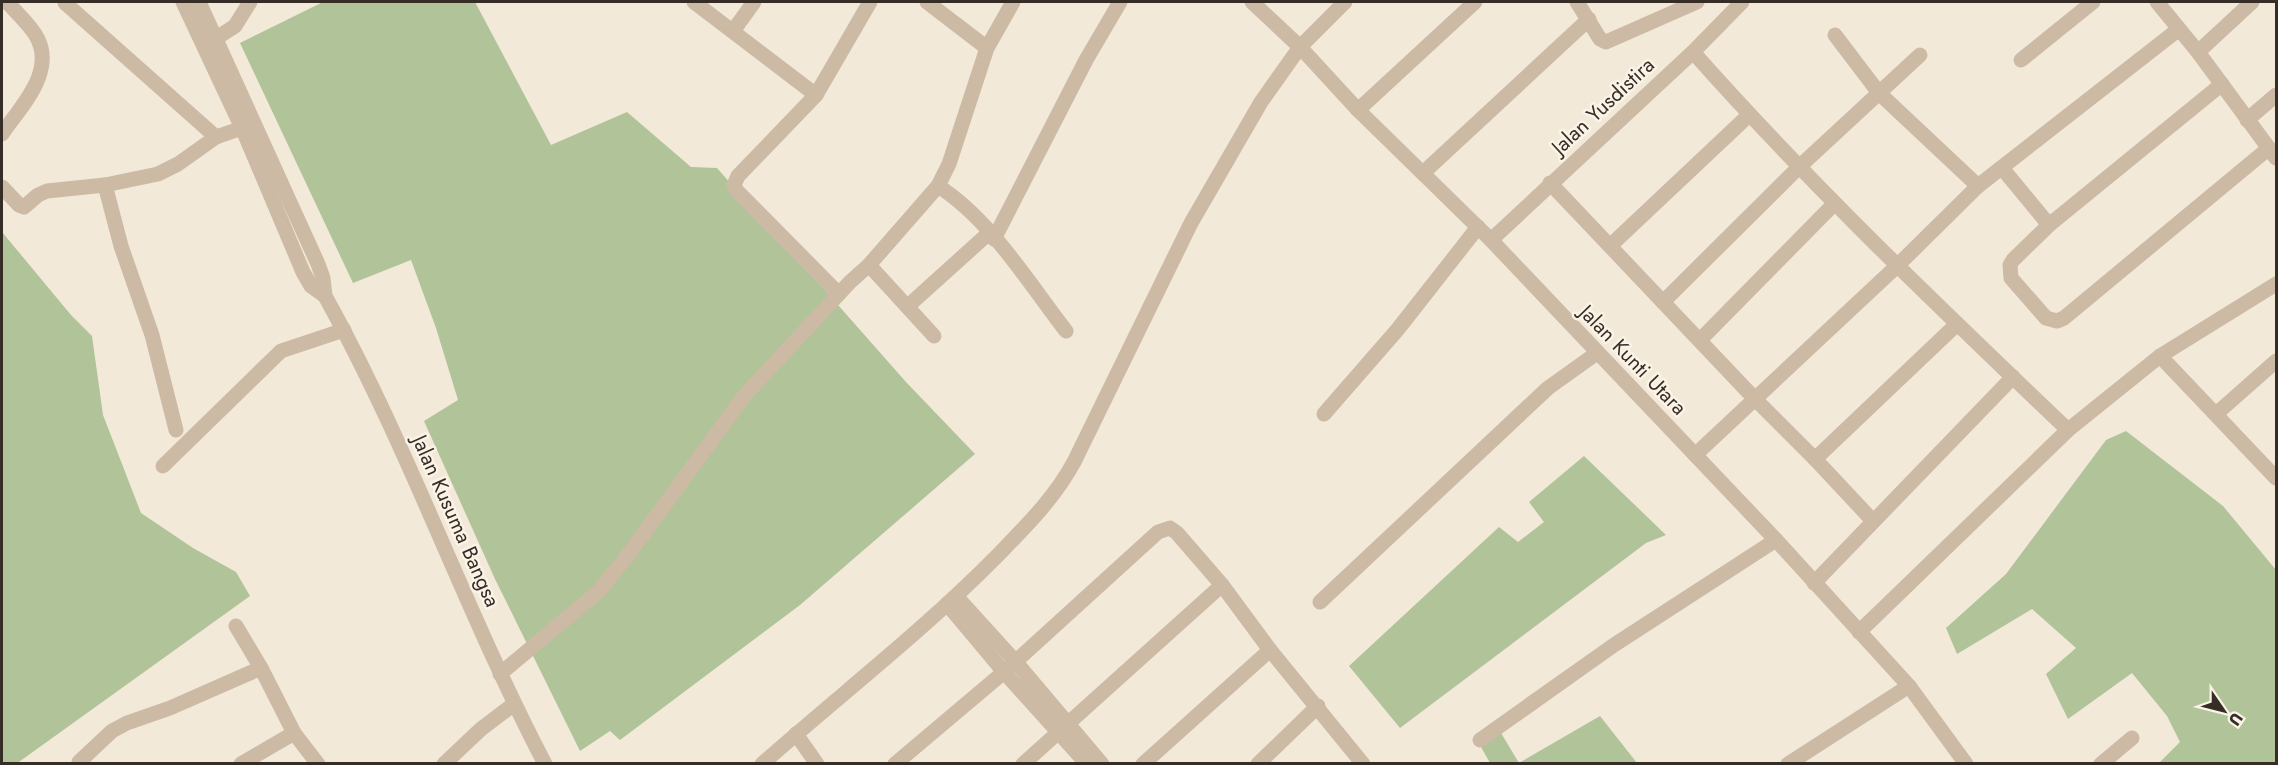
<svg xmlns="http://www.w3.org/2000/svg" width="2278" height="765" viewBox="0 0 2278 765" font-family="Jost,sans-serif">
<style>
.green{fill:#b0c399}
.lines{fill:none;stroke-linecap:round;stroke-linejoin:round}
.minor{stroke:#ccbaa5;stroke-width:15}
.labels{text-anchor:middle;stroke-width:5;stroke-linejoin:round;paint-order:stroke}
.street-label{font-size:21px;fill:#372d27;stroke:#faf3e6}
</style>
<rect width="100%" height="100%" fill="#f3e9d9"/>
<!-- green -->
<g class="green">
<polygon points="323,2 475,2 551,145 627,112 691,167 717,168 906,382 975,454 800,605 620,740 610,731 580,751 495,579 424,421 458,400 436,328 411,260 353,283 240,43"/>
<polygon points="2,232 71,315 92,336 103,415 141,513 193,548 236,572 250,596 16,764 2,763"/>
<polygon points="2126,431 2223,506 2276,570 2276,763 2159,763 2180,742 2167,716 2132,673 2068,719 2046,674 2076,648 2032,609 1957,654 1946,628 2006,574 2106,440"/>
<polygon points="1584,456 1666,535 1646,543 1400,728 1349,666 1499,527 1518,542 1544,522 1529,502"/>
<polygon points="1600,716 1637,763 1490,763 1481,747 1501,733 1519,763"/>
</g>
<g class="lines">
<!-- minor -->
<g class="minor">
<polyline points="183,2 243,130 303,272 311,286 325,296"/>
<path d="M199 2 318 264 323 278 325 296C409 447 465 611 545 764"/>
<polyline points="694,2 816,95 870,2"/>
<polyline points="927,2 987,48"/>
<polyline points="1252,2 1300,47 1358,110 1491,240 1776,540 1909,686 1966,764"/>
<polyline points="1577,2 1600,39 1606,42 1697,2"/>
<polyline points="2157,2 2198,52 2276,158"/>
<polyline points="65,3 216,137"/>
<polyline points="733,31 754,2"/>
<polyline points="1835,35 1879,93 1978,186"/>
<polyline points="209,43 235,26 250,2"/>
<path d="M1693 52C1811 185 1939 307 2068 430"/>
<polyline points="2198,52 2252,2"/>
<polyline points="2021,60 2093,2"/>
<polyline points="2222,84 2049,225 2013,260 2010,265 2011,278 2046,318 2057,321 2064,318 2269,148"/>
<polyline points="816,95 738,176 734,185 737,191 839,294"/>
<polyline points="1358,110 1475,2"/>
<polyline points="2247,120 2276,95"/>
<path d="M2 134C21 106 58 70 35 34 27 22 16 12 7 2"/>
<polyline points="2002,168 2049,225"/>
<polyline points="1423,173 1589,19"/>
<polyline points="1550,183 1754,398 1815,459 1873,521"/>
<polyline points="105,185 121,246 152,335 176,430"/>
<path d="M938 186C990 219 1028 282 1066 331"/>
<polyline points="2,187 19,205 24,207 38,195 47,191 105,185 158,174 178,164 216,137 251,125"/>
<polyline points="994,239 1086,60 1120,2"/>
<polyline points="1491,240 1693,52 1742,2"/>
<polyline points="1611,245 1749,115"/>
<polyline points="869,265 934,336"/>
<polyline points="1663,302 1799,167 1920,55"/>
<polyline points="908,306 990,232"/>
<polyline points="1700,340 1834,204"/>
<polyline points="2160,356 2276,478"/>
<polyline points="1324,414 1398,329 1478,227"/>
<polyline points="2216,414 2276,361"/>
<polyline points="1695,455 1897,266 1978,186 2179,29"/>
<polyline points="1815,459 1957,324"/>
<polyline points="163,466 281,351 344,330"/>
<polyline points="1814,583 2013,377"/>
<polyline points="956,596 1015,661 1102,764"/>
<polyline points="1320,602 1548,388 1597,353"/>
<polyline points="947,604 1004,672 1087,764"/>
<polyline points="236,626 261,668 294,733 318,764"/>
<polyline points="1859,632 2068,430 2160,356 2276,284"/>
<polyline points="500,674 598,592 628,555 744,396 850,282 869,265 938,186 949,164 987,48 1013,2"/>
<polyline points="796,734 817,764"/>
<polyline points="1480,740 1614,645 1776,540"/>
<polyline points="79,762 112,731 127,723 170,708 261,668"/>
<polyline points="241,764 294,733"/>
<polyline points="444,764 481,729 514,704"/>
<path d="M762 764C840 695 923 631 996 557 1025 527 1054 499 1074 462L1191 223 1261 102 1300 47 1345 2"/>
<polyline points="895,764 1004,672 1158,532 1170,528 1177,533 1222,585 1270,650 1363,764"/>
<polyline points="1023,764 1222,585"/>
<polyline points="1143,764 1270,650"/>
<polyline points="1258,764 1318,706"/>
<polyline points="1788,764 1909,686"/>
<polyline points="2101,764 2132,738"/>
</g>
</g>
<g class="labels">
<!-- street labels -->
<g class="street-label">
<text transform="translate(1603 106) rotate(-43)" y="7">Jalan Yusdistira</text>
<text transform="translate(1633 360) rotate(46)" y="7">Jalan Kunti Utara</text>
<text transform="translate(456 521) rotate(66)" y="7">Jalan Kusuma Bangsa</text>
</g>
</g>
<!-- border -->
<rect width="2278" height="765" fill="none" stroke="#372d27" stroke-width="6"/>
<!-- north arrow -->
<g transform="translate(2224 711) rotate(125)" stroke="#faf3e6" stroke-width="4.5" paint-order="stroke">
<path d="M0-4.5L10 22L0 15L-10 22Z" fill="#372d27"/>
<text y="-9" font-size="16" font-weight="bold" text-anchor="middle" fill="#372d27">U</text>
</g>
</svg>
